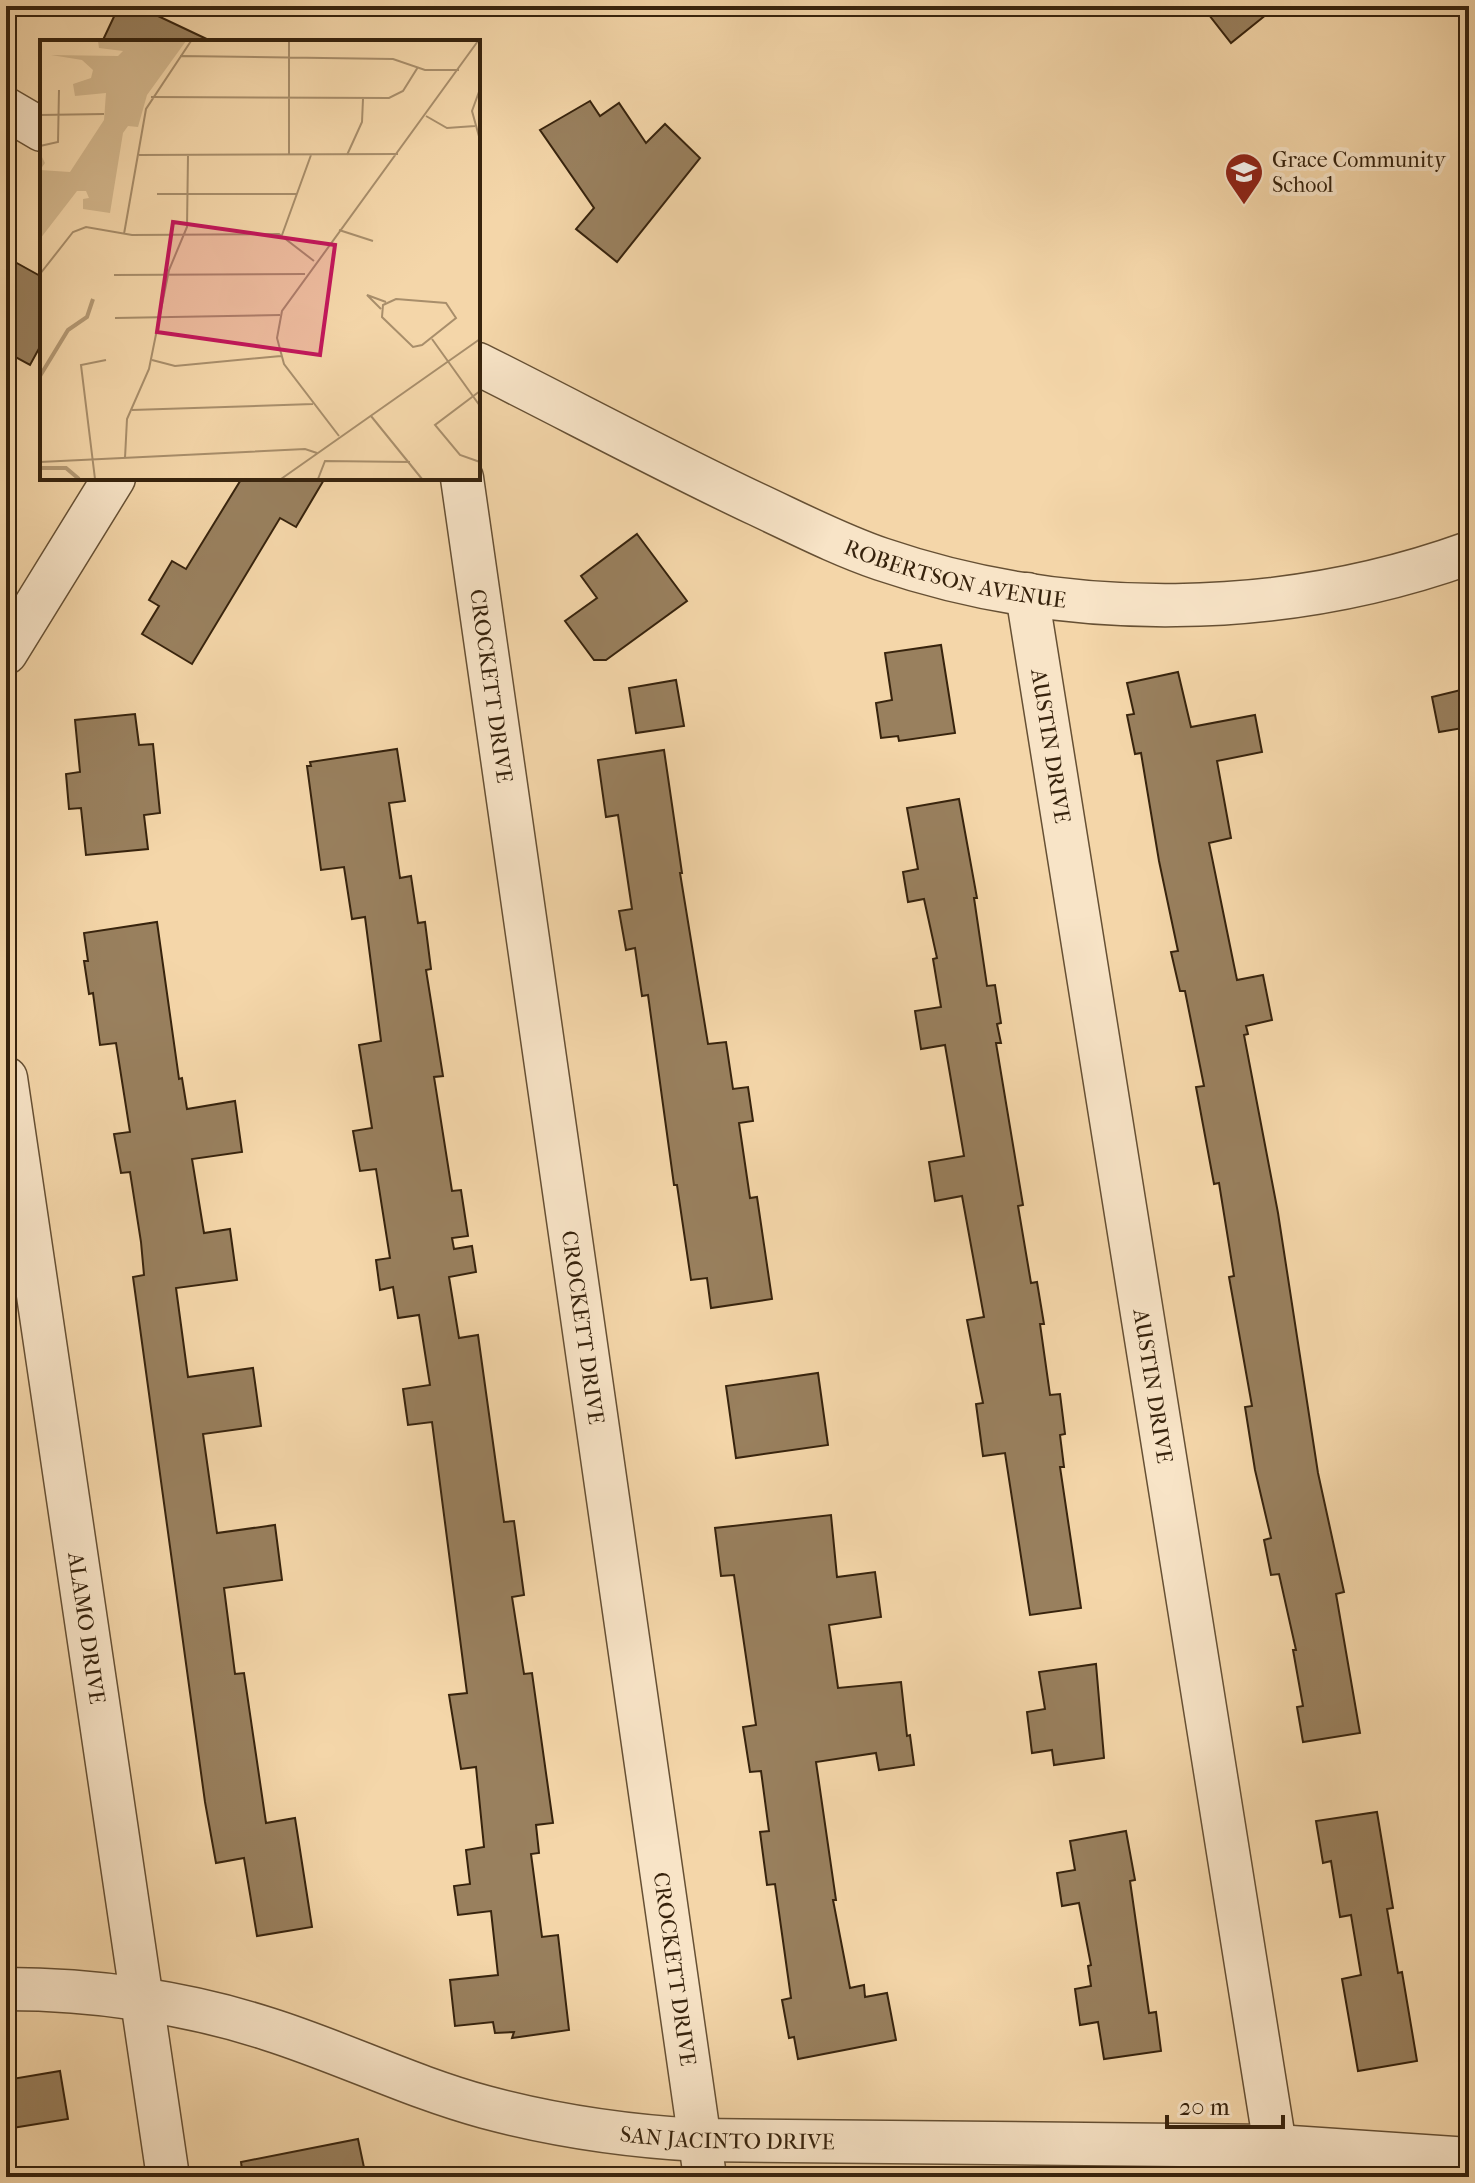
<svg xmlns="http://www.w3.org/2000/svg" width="1475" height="2183" viewBox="0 0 1475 2183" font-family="'IM FELL French Canon',serif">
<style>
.building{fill:#99805e;stroke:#37230d;stroke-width:2}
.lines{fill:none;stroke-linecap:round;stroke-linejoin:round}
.minor-casing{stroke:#665034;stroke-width:45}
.minor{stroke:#f8e4c7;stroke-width:42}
.labels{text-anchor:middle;stroke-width:8;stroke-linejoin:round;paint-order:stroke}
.poi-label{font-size:22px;fill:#37230d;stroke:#f8e4c7;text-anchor:start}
.street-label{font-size:22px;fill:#37230d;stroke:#f8e4c7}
.inset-river{fill:none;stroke:#b49974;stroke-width:4}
.inset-road{fill:none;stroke:#a88e6b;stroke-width:2}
.view{fill:#c2185b;fill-opacity:0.15;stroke:#c2185b;stroke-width:4}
.inset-edge{fill:none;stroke:#37230d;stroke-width:4}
</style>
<rect width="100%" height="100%" fill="#f4d6a9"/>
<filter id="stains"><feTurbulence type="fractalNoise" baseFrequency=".0025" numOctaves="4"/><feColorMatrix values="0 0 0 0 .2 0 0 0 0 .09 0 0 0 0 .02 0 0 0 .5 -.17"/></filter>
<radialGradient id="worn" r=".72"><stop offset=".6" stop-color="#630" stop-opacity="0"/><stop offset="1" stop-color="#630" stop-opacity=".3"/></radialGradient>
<!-- building -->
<g class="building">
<polygon points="119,6 137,6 213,42 102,42"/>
<polygon points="1202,6 1277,6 1231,43"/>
<polygon points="590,101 600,116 619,103 646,143 665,124 700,158 617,262 576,229 594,208 540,130"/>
<polygon points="6,257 42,277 42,343 30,365 6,352"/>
<polygon points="242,478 325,478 296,527 280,518 192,664 142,634 159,606 149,600 172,561 186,569"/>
<polygon points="637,534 687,601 606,660 594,660 565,621 597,598 581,576"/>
<polygon points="941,645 955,733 899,741 898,736 881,738 876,703 892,700 885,653"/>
<polygon points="1178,672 1191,727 1255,715 1262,752 1217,761 1231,838 1209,843 1237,980 1263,975 1272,1020 1246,1026 1248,1034 1244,1035 1278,1213 1318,1473 1344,1592 1336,1594 1360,1733 1303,1742 1297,1707 1303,1706 1293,1650 1296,1650 1279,1574 1271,1575 1264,1540 1271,1538 1255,1470 1245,1407 1252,1406 1229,1277 1234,1276 1219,1183 1214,1184 1196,1087 1204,1086 1185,991 1180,991 1171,952 1178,951 1159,861 1141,753 1135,754 1127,715 1134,714 1127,683"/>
<polygon points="676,680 684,726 636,733 629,688"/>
<polygon points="1469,688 1469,727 1439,732 1432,697"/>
<polygon points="135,714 139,745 153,744 160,813 144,815 148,849 86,855 81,808 69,809 66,774 80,772 75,720"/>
<polygon points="397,749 405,801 389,803 400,878 411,876 418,923 425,922 431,969 426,970 443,1076 434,1077 452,1191 461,1190 468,1236 452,1238 454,1249 472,1246 476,1272 449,1277 459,1338 478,1335 504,1522 514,1521 524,1595 512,1597 524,1674 532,1673 553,1823 536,1825 539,1853 531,1854 542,1937 558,1935 569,2030 512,2038 514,2032 495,2033 493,2022 455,2026 450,1980 498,1975 491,1911 458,1915 454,1886 470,1884 466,1850 484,1847 476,1767 461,1769 449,1695 467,1693 432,1422 408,1425 403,1389 430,1385 419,1315 398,1318 393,1287 380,1290 376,1260 390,1258 376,1169 360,1171 353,1131 372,1128 359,1045 381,1041 365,917 352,919 344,867 321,870 307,766 311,766 310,762"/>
<polygon points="664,750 682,873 680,873 708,1044 726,1042 733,1089 748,1087 753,1121 739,1123 750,1198 757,1197 772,1299 711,1308 707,1278 691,1280 677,1185 674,1185 648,995 642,996 635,948 626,950 619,911 632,909 618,815 606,817 598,760"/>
<polygon points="959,799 977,898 974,898 987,986 995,985 1001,1023 997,1024 1001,1043 996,1043 1023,1205 1018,1206 1031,1283 1037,1282 1044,1324 1040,1324 1050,1395 1060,1394 1065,1434 1060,1435 1064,1467 1060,1467 1081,1608 1030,1615 1005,1453 983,1456 976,1404 983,1403 967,1320 984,1317 962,1196 935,1201 929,1162 964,1156 945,1045 921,1049 915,1011 941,1007 933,959 937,958 924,899 908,902 903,872 918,869 907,808"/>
<polygon points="157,922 179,1079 182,1078 187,1109 235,1101 242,1152 192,1159 204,1233 230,1229 237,1280 176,1288 188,1377 253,1368 261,1426 203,1434 217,1533 275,1525 282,1580 224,1588 235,1674 244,1673 266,1823 295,1818 312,1927 257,1936 244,1858 216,1863 205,1802 133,1277 144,1275 141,1242 130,1172 121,1173 114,1134 130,1132 116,1043 100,1045 93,993 89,994 84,961 88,961 84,933"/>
<polygon points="818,1373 828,1445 736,1458 726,1386"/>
<polygon points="831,1515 837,1577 875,1572 881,1617 829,1625 838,1688 901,1682 907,1736 910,1735 914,1765 879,1770 876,1753 816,1762 836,1900 833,1900 850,1988 864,1985 865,1997 887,1993 896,2040 798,2059 794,2037 789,2038 782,2000 791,1998 775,1884 767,1885 760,1832 769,1831 761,1771 750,1772 743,1727 756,1725 734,1575 721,1576 715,1528"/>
<polygon points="1096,1664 1104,1758 1054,1765 1052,1750 1032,1753 1027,1712 1045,1709 1039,1672"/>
<polygon points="1377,1812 1393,1908 1387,1909 1398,1973 1402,1972 1417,2061 1358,2071 1342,1979 1361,1975 1351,1915 1340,1917 1331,1861 1323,1863 1316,1821"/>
<polygon points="1126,1831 1135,1880 1130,1881 1149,2013 1156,2012 1161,2051 1104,2059 1098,2022 1080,2025 1075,1989 1091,1986 1088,1966 1091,1965 1079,1903 1062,1906 1057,1873 1075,1870 1070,1841"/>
<polygon points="60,2071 68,2119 6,2129 6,2080"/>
<polygon points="358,2139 366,2177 243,2177 241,2162"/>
</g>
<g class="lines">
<!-- minor casing -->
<g class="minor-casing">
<g id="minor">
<polyline points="6,109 42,130"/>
<path id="s1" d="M478 364C570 410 661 459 754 503 795 522 837 544 881 559 1069 623 1283 620 1469 553"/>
<path id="s2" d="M462 478 705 2177"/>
<path id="s3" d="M1027 594 1280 2177"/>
<polyline points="6,653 114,478"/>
<path id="s4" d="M6 1078 168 2177"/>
<path id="s5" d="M6 1989C93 1989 185 2002 268 2029 341 2052 411 2087 485 2107 556 2126 626 2136 699 2140L1276 2146 1469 2159"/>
</g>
</g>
<!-- minor -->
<use href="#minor" class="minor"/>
</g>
<!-- icons -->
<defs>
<g id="school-pin" transform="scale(2)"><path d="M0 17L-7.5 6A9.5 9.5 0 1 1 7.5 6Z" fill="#8f2418" stroke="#f8e4c7"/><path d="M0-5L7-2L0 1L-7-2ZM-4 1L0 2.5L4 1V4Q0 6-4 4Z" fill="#fff"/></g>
</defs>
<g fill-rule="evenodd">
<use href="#school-pin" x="1244" y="172"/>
</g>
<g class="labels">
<!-- poi labels -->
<g class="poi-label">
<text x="1272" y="167">Grace Community<tspan x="1272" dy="25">School</tspan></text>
</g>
<!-- street labels -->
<g class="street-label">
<text dy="8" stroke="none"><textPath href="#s1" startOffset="524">ROBERTSON AVENUE</textPath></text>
<text dy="8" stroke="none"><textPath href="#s2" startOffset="210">CROCKETT DRIVE</textPath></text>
<text dy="8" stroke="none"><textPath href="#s3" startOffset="154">AUSTIN DRIVE</textPath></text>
<text dy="8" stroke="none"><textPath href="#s2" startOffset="858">CROCKETT DRIVE</textPath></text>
<text dy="8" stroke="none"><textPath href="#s3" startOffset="802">AUSTIN DRIVE</textPath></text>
<text dy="8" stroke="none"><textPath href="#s4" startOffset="556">ALAMO DRIVE</textPath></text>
<text dy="8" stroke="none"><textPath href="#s2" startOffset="1506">CROCKETT DRIVE</textPath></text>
<text dy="8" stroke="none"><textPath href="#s5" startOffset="742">SAN JACINTO DRIVE</textPath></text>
</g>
</g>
<!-- overview -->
<g transform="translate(40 40)">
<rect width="440" height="440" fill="#f4d6a9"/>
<path d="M58 1H146L107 55 98 87 88 86 83 93 70 173 43 169V159L49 158 46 151H37L0 199V113L5 123 0 130 30 132 64 80 66 53 35 56 33 44 51 38 53 30 42 20 11 15 78 16 83 11 59 8Z" fill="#d4b88e"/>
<path class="inset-river" d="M0 336 28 290 47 277 53 259M0 343V384M0 428H26L39 439"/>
<path class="inset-road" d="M249 1V114M140 16 353 19 385 30H419M440 49 432 71 440 100M111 57 349 58 363 51 378 27M0 75 64 74M386 76 407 88 435 86M0 106 18 102 19 50M99 115 358 114M307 115 322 82 323 59M117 154H257M299 190 333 201M84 194 106 69 151 1M242 195 271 115M0 234 33 192 46 187 92 195 239 194 274 221M74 235 265 234M356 259 406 263 416 278 382 305 373 307 342 277 343 265ZM341 269 327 255 346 262M75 278 240 275M392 299 440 366M112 320 135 326 241 316M440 351 395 385 420 415 440 422M92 370 273 364M331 376 382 439M299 396 244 324 237 298 242 271 438 1M85 418 87 379 109 329 129 230 147 187 148 115M0 422 265 409 277 413M55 439 41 325 66 320M241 439 440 299M278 439 285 421 370 422"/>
<path class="view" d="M133 182 295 205 280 315 117 292Z"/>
<rect width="440" height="440" class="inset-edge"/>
</g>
<!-- margin -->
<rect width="1475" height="2183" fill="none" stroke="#f4d6a9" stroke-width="32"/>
<rect x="8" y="8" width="1459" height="2167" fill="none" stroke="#37230d" stroke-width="4"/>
<rect x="16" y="16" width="1443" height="2151" fill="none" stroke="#37230d" stroke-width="2"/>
<!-- scale -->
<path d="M1167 2115v12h116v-12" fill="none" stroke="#37230d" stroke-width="4"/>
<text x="1179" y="2115" font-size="24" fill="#37230d" stroke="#f8e4c7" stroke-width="6" paint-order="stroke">20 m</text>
<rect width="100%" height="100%" filter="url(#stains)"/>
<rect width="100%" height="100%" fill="url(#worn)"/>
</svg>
